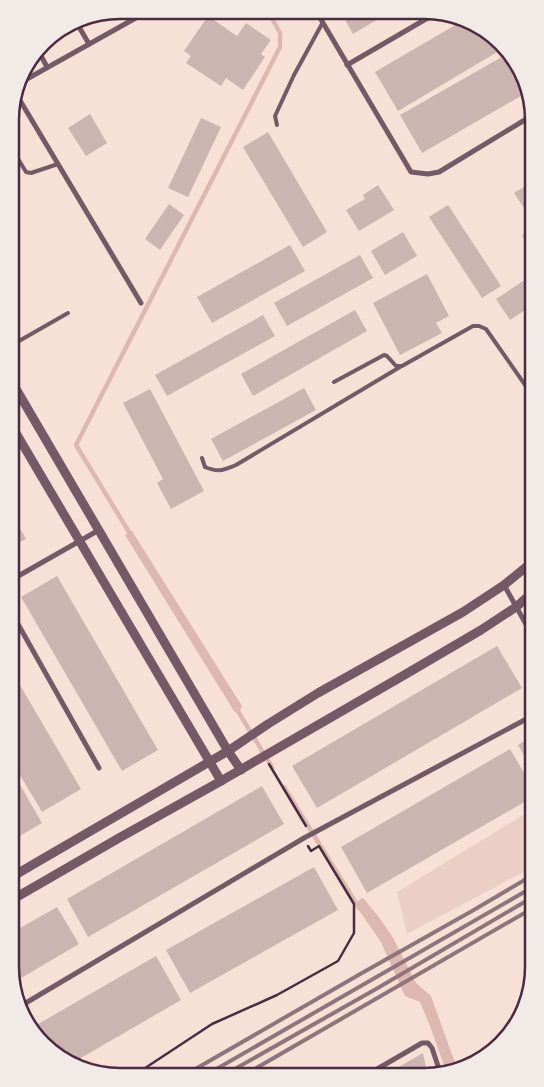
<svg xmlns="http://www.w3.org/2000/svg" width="544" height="1087" viewBox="0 0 544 1087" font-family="'Noto Sans',sans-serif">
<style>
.green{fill:#ebcfc5}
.water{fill:#dcb8b0}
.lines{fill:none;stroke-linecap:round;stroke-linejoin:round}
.stream{stroke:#dcb8b0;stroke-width:4.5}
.building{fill:#ccb4b1}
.path{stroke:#4a2c40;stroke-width:2.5}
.service{stroke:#755966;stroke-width:4}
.minor{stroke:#755966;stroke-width:5}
.tertiary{stroke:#755966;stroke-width:9}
.rail{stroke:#8f747c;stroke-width:4}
.rim{fill:none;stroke:#4a2c40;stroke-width:2.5}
</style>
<rect width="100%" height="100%" fill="#f7e1d7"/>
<!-- green -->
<polygon class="green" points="533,809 533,867 407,934 397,892"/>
<!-- water -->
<g class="water">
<polygon points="132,531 242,706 241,709 237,712 234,711 125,535"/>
<polygon points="362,898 364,899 378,916 392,936 416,983 431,996 458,1071 446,1071 430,1026 420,1002 405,996 381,942 356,906 356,903"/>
</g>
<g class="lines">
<!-- stream -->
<g class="stream">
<polyline points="132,537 76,445 280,47 280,33 268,11"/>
<polyline points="236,708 272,767"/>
<polyline points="284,787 359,908"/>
</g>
</g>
<!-- building -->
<g class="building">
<polygon points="340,11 357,12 390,12 353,34"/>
<polygon points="208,16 237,36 246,23 271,40 261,54 265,57 243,90 226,78 221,86 186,63 191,56 184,51"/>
<polygon points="462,21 497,38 504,48 398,111 375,72"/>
<polygon points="507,54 528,85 528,92 422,153 400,115"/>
<polygon points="90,114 107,143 86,156 68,128"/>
<polygon points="201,118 221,127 188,197 168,188"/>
<polygon points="268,132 327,232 303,247 243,147"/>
<polygon points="529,184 529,214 528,214 514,193"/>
<polygon points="378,185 394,210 359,231 346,210 365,199 363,195"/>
<polygon points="169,204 184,215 160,250 145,239"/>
<polygon points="448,205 501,286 482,298 429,217"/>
<polygon points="529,230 529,248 522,235"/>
<polygon points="403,232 417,256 385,275 371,251"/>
<polygon points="290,245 305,271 212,323 197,297"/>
<polygon points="360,255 373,278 287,326 274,303"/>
<polygon points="427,274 449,316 436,323 442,333 400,355 373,303"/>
<polygon points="529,277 530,307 510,320 496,299"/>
<polygon points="355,310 367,331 253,396 241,374"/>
<polygon points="263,315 275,336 167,396 155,375"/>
<polygon points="304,388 316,410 223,461 211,439"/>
<polygon points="150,389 204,491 171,509 157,483 163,479 123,403"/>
<polygon points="13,516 26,539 13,546"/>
<polygon points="57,576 158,750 122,771 21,597"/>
<polygon points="497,646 522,688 317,808 292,766"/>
<polygon points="14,675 81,789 42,812 14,765"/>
<polygon points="532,736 532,770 518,745"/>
<polygon points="510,749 533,788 533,797 367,893 341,847"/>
<polygon points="15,776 42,823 15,839"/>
<polygon points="262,786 284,824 88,937 67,899"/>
<polygon points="314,867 338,910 190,993 166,950"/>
<polygon points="57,907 79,944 16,981 15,931"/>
<polygon points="156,956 181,1000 74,1062 48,1050 33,1027"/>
<polygon points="423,1053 427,1072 390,1072"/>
</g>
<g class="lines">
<!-- path -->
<g class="path">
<polyline points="269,764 306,826"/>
<polyline points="133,1076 212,1024 277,995 338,961 354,933 354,904 319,846 311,851 308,846"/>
</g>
<!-- service -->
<g class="service">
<polyline points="277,125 275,116 294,75 323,22"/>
<polyline points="11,147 26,172 31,173 58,164"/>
<polyline points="12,345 68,313"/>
<polyline points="334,382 384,355 387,356 396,366 402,366 473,326 479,326 486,329 530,392"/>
<path d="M202 458 205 467C219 473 223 470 236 465L400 367"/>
</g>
<!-- minor -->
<g class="minor">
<polyline points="316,11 411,172 428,174 439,172 528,118"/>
<polyline points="75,20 89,44"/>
<polyline points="38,50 47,67"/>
<polyline points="347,65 438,12"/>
<polyline points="18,84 150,10"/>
<polyline points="15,92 141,303"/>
<polyline points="13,579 99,530"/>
<polyline points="504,585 532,635"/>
<polyline points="14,617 99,768"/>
<polyline points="19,1007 304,838 532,716"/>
<polyline points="372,1072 422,1043 428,1043 432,1048 440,1072"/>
</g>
<!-- tertiary -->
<g class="tertiary">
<polyline points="12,382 228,751 241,770"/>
<polyline points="13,428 221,781"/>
<polyline points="15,875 228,751 268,724 318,693 463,612 504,585 531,563"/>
<polyline points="15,898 119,838 221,781 406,674 481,630 516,607 531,594"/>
</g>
<!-- rail -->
<g class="rail">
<polyline points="226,1074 376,989 533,897"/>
<polyline points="246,1074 533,908"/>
<polyline points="185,1075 362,973 472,911 533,875"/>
<polyline points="206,1075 533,887"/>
</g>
</g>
<!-- crop -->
<path d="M0 0H544V1087H0ZM120 19H424A101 101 0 0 1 525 120V967A101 101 0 0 1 424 1068H120A101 101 0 0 1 19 967V120A101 101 0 0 1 120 19Z" fill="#f1eae7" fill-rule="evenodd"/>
<path class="rim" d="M120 19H424A101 101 0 0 1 525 120V967A101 101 0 0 1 424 1068H120A101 101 0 0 1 19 967V120A101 101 0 0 1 120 19Z"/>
</svg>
